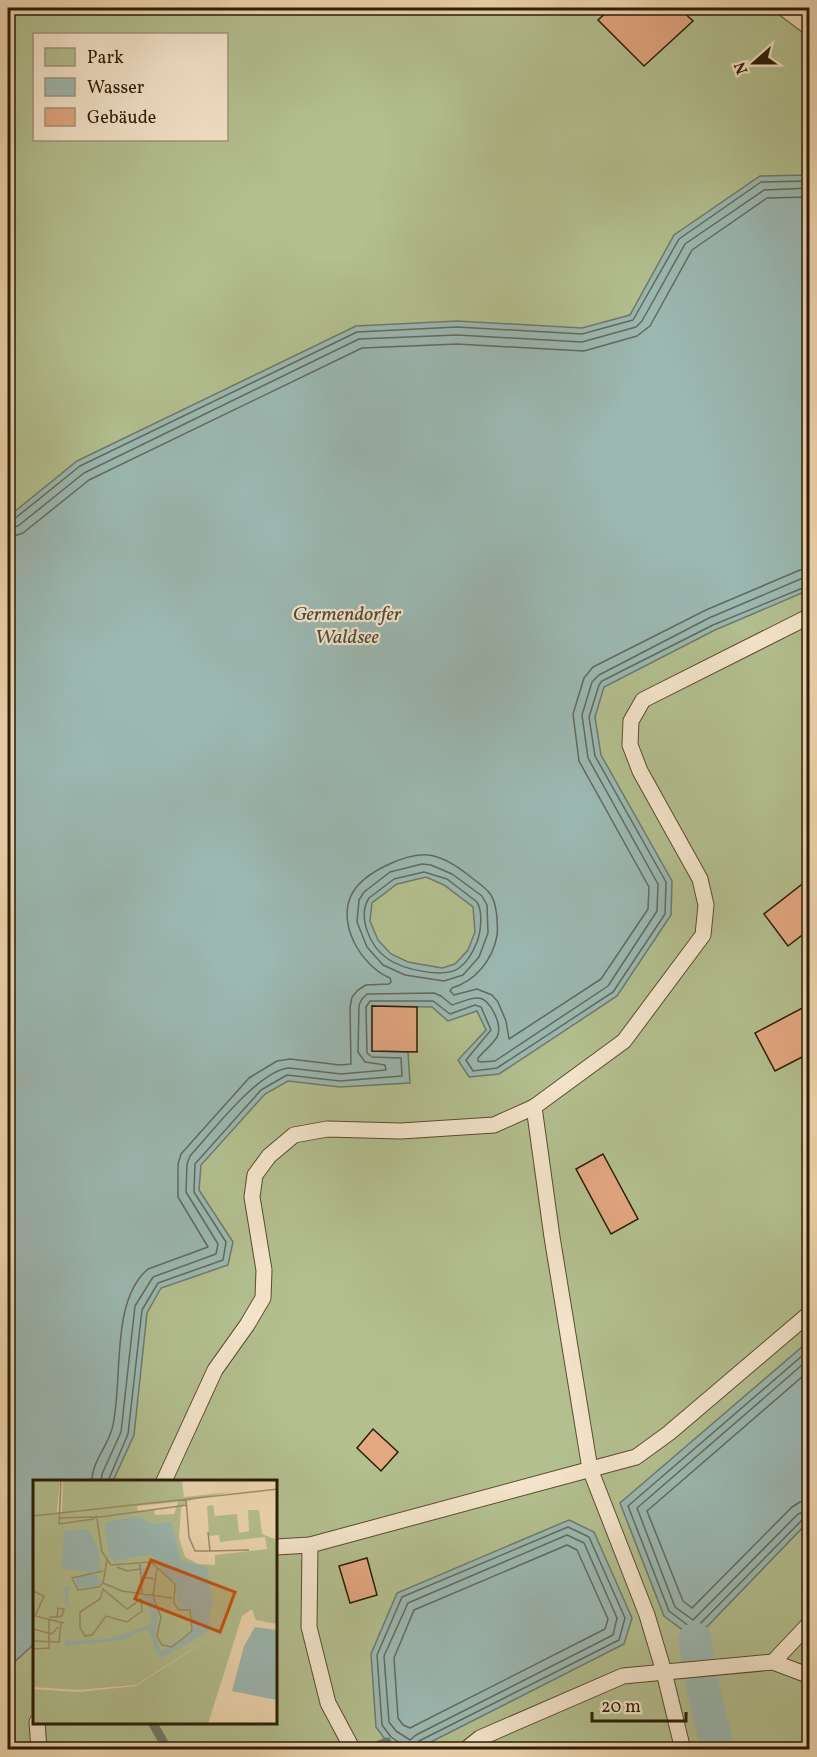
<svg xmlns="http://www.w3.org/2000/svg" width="817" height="1757" viewBox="0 0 817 1757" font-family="Vollkorn,serif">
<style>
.green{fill:#b3bf8f;stroke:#6f6e4a;stroke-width:1.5;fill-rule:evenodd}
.water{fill:#9bb8b2;stroke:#6e7a6d;stroke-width:1.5;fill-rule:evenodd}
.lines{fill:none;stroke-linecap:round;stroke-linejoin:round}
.shore{stroke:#636a5c;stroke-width:1.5}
.stream{stroke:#6e7a6d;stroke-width:9}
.canal{stroke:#9bb8b2;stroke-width:33}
.building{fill:#e3a782;stroke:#2b1c06;stroke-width:1.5}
.service-casing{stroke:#5c4a30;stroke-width:17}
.service{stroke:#f4e4cb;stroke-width:15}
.labels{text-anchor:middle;stroke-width:4.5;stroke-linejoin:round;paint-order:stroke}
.water-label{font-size:20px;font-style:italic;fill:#4d4b3a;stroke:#f4e4cb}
.inset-river{fill:none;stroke:#9bb8b2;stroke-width:3}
.inset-road{fill:none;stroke:#a08c6b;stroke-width:1.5}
.view{fill:#cc500b;fill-opacity:0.15;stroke:#cc500b;stroke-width:3}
.inset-edge{fill:none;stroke:#2b1c06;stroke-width:3}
</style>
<rect width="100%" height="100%" fill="#eed6af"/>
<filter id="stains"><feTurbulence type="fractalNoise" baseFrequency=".00333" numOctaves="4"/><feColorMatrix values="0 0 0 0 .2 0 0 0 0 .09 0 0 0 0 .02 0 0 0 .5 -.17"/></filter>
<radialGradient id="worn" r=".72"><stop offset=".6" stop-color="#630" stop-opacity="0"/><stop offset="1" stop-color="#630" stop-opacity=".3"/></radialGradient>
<!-- green -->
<path class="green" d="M8 8H770L810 38 809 1749 8 1750ZM34 34H226V140H34ZM34 1481H276V1722H34Z"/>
<!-- water -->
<g class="water">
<path d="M809 175V590L715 630 604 687 595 717 601 755 672 881 671 915 617 996 499 1074 469 1077 458 1060 486 1030 477 1011 448 1021 432 1007 372 1006V1051L408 1052 410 1083 340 1087 288 1081 265 1094 201 1165 199 1190 233 1242 228 1265 161 1288 147 1313 134 1435 113 1481H34V1644L8 1668V517L77 461 356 326 457 321 582 328 630 315 674 235 760 176ZM426 877 444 885 473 907 475 932 468 950 455 964 442 968 408 962 391 954 378 940 370 921 372 903 397 884Z"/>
<polygon points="809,1341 809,1521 695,1639 664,1616 620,1503"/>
<polygon points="569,1520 594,1532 632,1618 624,1644 417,1749 400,1749 387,1742 376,1727 371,1654 397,1593"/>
</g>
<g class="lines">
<!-- shore -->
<g class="shore">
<polyline points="8,521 13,520 80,466 357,332 457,327 582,334 633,320 679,239 761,182 810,181"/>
<polyline points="8,529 18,526 84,473 359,339 457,335 582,342 636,327 642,321 685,244 764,190 810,188"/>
<polyline points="8,538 23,533 89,480 362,348 457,344 584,351 637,336 650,326 692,250 767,198 810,197"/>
<polygon points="422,864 431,865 452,874 482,896 487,905 488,933 479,957 463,975 444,981 405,975 383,965 367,947 357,922 359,900 364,892 390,872"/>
<path d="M424 872 447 879 477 902C483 912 481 931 477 942 473 952 468 962 459 968 444 979 402 969 388 959 370 947 357 917 369 898L394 879Z"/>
<polyline points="810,1349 628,1506 669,1611 694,1630 803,1519 810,1517"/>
<polyline points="810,1358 637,1508 675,1607 693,1620 798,1514 810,1510"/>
<polyline points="810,1370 647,1511 683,1601 692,1608 792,1507 800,1502 810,1501"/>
<path d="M92 1481C92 1462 107 1447 112 1429 124 1384 109 1302 148 1269L208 1247 178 1197V1164L181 1154 249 1078 277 1061 290 1059 340 1065 351 1064 350 1008 352 997 358 990 366 985 389 984 391 982 390 978C361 966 335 922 353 892 365 872 406 853 428 855 445 857 460 868 472 878 490 891 495 895 497 918 497 924 498 930 497 936 492 961 475 981 452 988L450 991 454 995 477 989 492 995 498 1002 506 1021 509 1039 601 979 648 909 649 887 579 761 573 714 584 678 593 667 706 610 800 570 810 569"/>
<path d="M101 1481 102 1474 121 1432 135 1306 153 1277 216 1254 218 1244 186 1192 187 1164 190 1156C211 1133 259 1070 289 1068L341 1074 386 1070 385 1065 365 1062 358 1052 359 1005 362 999 367 994 434 993 441 996 452 1005C460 1003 470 997 479 998 491 1000 503 1026 497 1037 492 1045 484 1051 478 1058V1061L481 1062 495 1061 608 986 657 911 658 884 588 758 582 715 592 682 599 675 709 618 803 578H810"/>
<polyline points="108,1481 128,1434 142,1310 158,1283 223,1260 226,1242 194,1192 195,1164 261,1090 287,1075 340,1081 402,1076 401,1058 372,1057 367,1053 366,1007 370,1001 433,1001 450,1014 475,1005 481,1007 491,1030 466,1060 473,1071 497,1068 613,992 665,914 666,882 595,756 589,717 599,685 602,681 713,625 810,585"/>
<polygon points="567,1535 584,1543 617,1618 613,1635 416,1735 410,1740 396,1731 389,1722 384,1656 408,1603"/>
<polygon points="567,1545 577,1550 608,1619 605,1629 410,1728 403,1725 398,1718 394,1658 414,1610"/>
<polyline points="402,1750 400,1743 391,1737 382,1725 377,1655 402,1597 568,1527 589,1537 625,1618 619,1640 419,1741 416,1750"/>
</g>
<!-- stream -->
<g class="stream">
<polyline points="152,1722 168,1750"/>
<polyline points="377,1746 387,1742"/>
</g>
<!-- canal -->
<g class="canal">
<polyline points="695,1639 697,1655"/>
<polyline points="702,1684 718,1750"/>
</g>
</g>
<!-- building -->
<g class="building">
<polygon points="611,8 679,8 693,21 644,66 598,20"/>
<polygon points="810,878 810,929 788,946 764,914"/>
<polygon points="810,1004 810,1053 775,1071 755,1033"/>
<polygon points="372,1006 417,1007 417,1052 372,1051"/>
<polygon points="603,1154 638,1219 611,1234 576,1169"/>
<polygon points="373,1429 398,1452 381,1471 357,1448"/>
<polygon points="367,1558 377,1595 350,1603 339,1566"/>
</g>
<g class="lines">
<!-- service casing -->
<g class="service-casing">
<g id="service">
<polyline points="534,1107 552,1237 590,1469 647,1615 664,1672 683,1750"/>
<polyline points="164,1481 215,1370 247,1325 263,1298 264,1270 252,1197 255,1175 269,1156 294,1135 327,1129 401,1131 494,1125 534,1107 624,1041 703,935 706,905 700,879 640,771 630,745 631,721 643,700 810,616"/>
<polyline points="310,1545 309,1627 328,1703 353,1750"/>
<polyline points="276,1547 310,1545 636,1457 669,1433 810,1313"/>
<polyline points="810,1623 773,1662 810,1676"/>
<polyline points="37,1722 39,1750"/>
<polyline points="465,1750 480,1738 623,1676 773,1662"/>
</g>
</g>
<!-- service -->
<use href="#service" class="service"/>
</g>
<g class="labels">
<!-- water labels -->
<g class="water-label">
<text x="347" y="620">Germendorfer<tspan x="347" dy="23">Waldsee</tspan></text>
</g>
</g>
<!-- overview -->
<g transform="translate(33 1480)">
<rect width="244" height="244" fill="#eed6af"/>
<path d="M0 0H27L24 32H29L30 0H149L151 17 196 12 155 21 148 28 146 58 152 77 165 84 182 85V75L234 69 232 57 187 62 186 55 176 56 174 26 180 25 182 36 204 34 206 53 216 51 215 30H226L229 54 244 60V144L223 140 219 129 209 136 175 244H0V209L45 212 103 206 195 146 103 205 45 210 0 207ZM145 22 141 34 122 35 121 30 105 31 104 26Z" fill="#b3bf8f" fill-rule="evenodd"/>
<path d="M103 36 119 44 138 42 148 81 174 87 180 123 176 137 179 149 130 178 124 174 116 150 104 152 92 160 32 166V161L77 159 117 145 118 132 110 115 118 114 125 132 123 155 128 172 160 152 158 129 146 128 142 101 137 100 118 74 82 81 76 77 72 43ZM55 49 66 70 67 90 59 92 68 100 65 106 45 108 42 98 56 92 29 88 31 51ZM222 147 244 150V220L199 211 211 166Z" fill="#9bb8b2"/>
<path class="inset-river" d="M111 96 110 89 121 87M34 125 33 109 38 107"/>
<path class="inset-road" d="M153 19 156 57 162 71H177L175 52M0 36 245 9M64 36 60 38 154 25M26 38 60 37M64 39 69 72 78 85 118 82 142 104 141 123 146 130H157L159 151 139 167 129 165 124 156 128 137 120 116 124 88M26 44 28 0M26 44 61 39M177 71 216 70M74 80 70 103 89 111 139 118M107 84 108 97 122 99M84 87 94 91 107 89M70 91 39 98 45 110 66 107 70 103M108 97 109 115M70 109 94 129 108 119 109 131 94 142 73 136 59 155 52 156 47 148V132L67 119ZM0 111 11 116 2 136 31 143M16 137H24L29 136 31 129 25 128 24 137M0 149 19 154 25 147M0 161 26 162 28 143M0 169 16 168V140"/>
<path class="view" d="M118 80 202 112 187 152 102 119Z"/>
<rect width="244" height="244" class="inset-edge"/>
</g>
<!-- margin -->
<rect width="817" height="1757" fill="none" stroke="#eed6af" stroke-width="30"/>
<rect x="9" y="9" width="799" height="1739" fill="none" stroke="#2b1c06" stroke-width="3"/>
<rect x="15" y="15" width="787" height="1727" fill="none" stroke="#2b1c06" stroke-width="1.5"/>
<!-- legend -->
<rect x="33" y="33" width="195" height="108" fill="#f4e4cb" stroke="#a4947c" stroke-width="1.5"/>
<rect x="45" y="48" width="30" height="18" fill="#b3bf8f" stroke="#a4947c" stroke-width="1.5"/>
<text x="87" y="63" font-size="18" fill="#2b1c06">Park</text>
<rect x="45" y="78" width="30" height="18" fill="#9bb8b2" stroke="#a4947c" stroke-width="1.5"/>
<text x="87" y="93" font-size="18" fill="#2b1c06">Wasser</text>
<rect x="45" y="108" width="30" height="18" fill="#e3a782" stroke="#a4947c" stroke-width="1.5"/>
<text x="87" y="123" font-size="18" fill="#2b1c06">Gebäude</text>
<!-- north arrow -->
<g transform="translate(754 63) rotate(249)" stroke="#f4e4cb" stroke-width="4.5" paint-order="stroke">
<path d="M0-4.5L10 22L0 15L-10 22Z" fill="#2b1c06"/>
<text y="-9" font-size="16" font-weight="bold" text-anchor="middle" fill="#2b1c06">N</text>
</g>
<!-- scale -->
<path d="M592 1712v9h94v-9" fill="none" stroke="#2b1c06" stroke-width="3"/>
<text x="601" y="1712" font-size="18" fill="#2b1c06" stroke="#f4e4cb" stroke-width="4.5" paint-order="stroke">20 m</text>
<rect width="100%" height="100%" filter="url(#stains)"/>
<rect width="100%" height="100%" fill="url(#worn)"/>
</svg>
